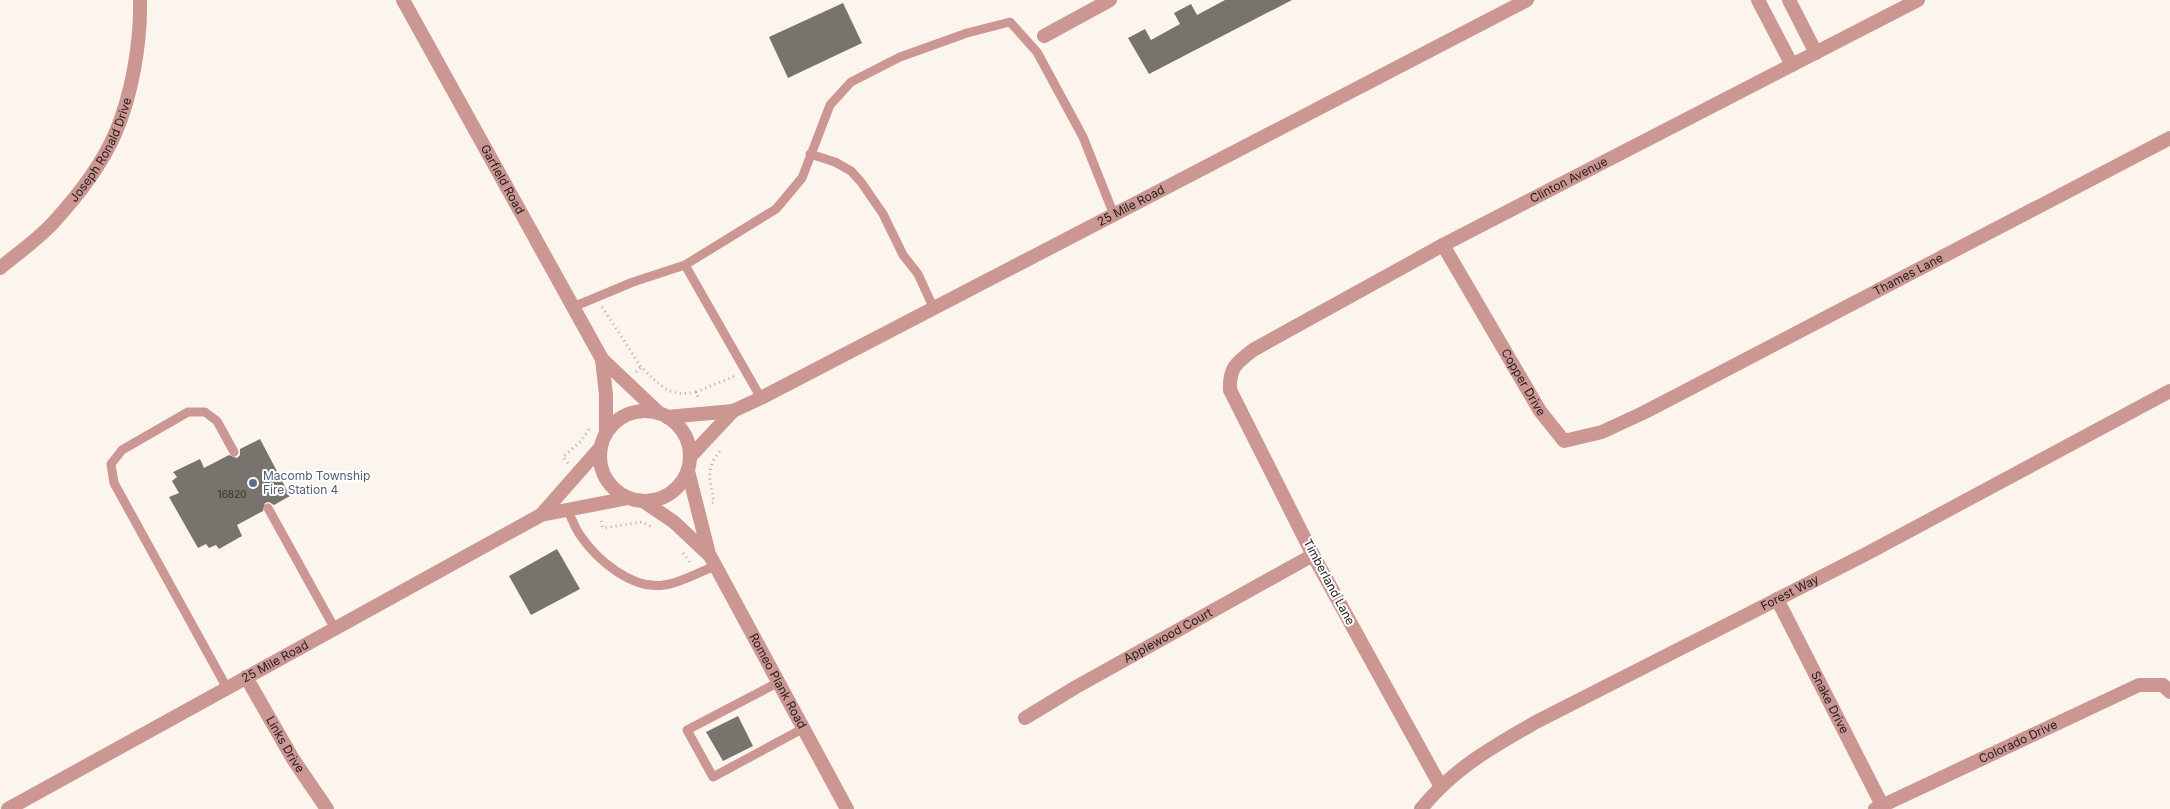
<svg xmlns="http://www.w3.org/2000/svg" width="2170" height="809" viewBox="0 0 2170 809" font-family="Inter,sans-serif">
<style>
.building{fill:#78736c}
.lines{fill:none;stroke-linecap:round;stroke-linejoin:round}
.path{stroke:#b3ada8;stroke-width:3;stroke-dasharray:1 4;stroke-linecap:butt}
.service{stroke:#cc9793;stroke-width:9}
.minor{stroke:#cc9793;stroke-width:14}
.tertiary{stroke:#cc9793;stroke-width:14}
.service-dot{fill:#5c6f8a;stroke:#fff;stroke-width:2}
.labels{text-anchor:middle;stroke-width:4;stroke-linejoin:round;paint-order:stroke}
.number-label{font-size:10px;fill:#36332f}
.street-label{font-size:12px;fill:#201e1b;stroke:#fff}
.service-label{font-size:12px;fill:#4e5e75;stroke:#fff;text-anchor:start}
</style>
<rect width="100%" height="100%" fill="#fcf5ee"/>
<!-- building -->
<g class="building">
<polygon points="1225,0 1292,0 1149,74 1128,38 1145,29 1151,40 1180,24 1174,13 1191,4 1197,15"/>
<polygon points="843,3 862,43 788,78 769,37"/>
<polygon points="260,439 290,496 274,505 269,502 265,503 263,511 237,525 242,536 219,549 216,545 209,548 206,544 198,548 169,497 179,493 172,481 177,477 173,472 200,459 204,468 229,455 237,458 240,455 240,449"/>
<polygon points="557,549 580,589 531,615 509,576"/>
<polygon points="738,716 753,746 723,761 706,732"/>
</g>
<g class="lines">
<!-- path -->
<g class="path">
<polyline points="602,307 641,367"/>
<path d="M636 372 641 367C660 385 669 398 696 392L699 400"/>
<polyline points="696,392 735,376"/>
<polyline points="568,463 563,457 581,441 590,428"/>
<path d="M712 503 714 502C709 476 705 470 722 448"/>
<polyline points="601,521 603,528 642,522 652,527"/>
<polyline points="683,553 691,564"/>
</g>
<!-- service -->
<g class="service">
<polyline points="810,154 835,162 851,171 861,182 883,214 903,255 918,274 934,309"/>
<polyline points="685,265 761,398"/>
<polyline points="573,307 633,282 685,265 776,209 802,178 830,105 851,82 900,57 967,33 1010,22 1037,52 1083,137 1114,215"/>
<polyline points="268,508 335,629"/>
<path d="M568 511C572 519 575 528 580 535 597 560 632 590 664 585 681 583 699 572 715 566"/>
<polyline points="779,682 687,730 713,777 804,728"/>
<polyline points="227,688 114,483 111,464 122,450 188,412 205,412 217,421 234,452"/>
</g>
<!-- minor -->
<g class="minor">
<polyline points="1758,0 1792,65"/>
<polyline points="1789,0 1816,53"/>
<polyline points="1044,36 1110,0"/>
<path id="s1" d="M1443 245 1540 411 1564 441 1602 432 1645 412 2170 138"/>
<path id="s2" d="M0 268C17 254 37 240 52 224 76 198 101 166 115 134 132 95 141 42 140 0"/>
<path id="s3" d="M1777 599 1882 805"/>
<path id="s4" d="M246 677 293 759 327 809"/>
<path id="s5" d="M1025 718 1076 687 1313 555"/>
<path id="s6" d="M1440 785 1313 555 1230 390C1229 368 1236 363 1253 350L1443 245 1918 0"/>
<path id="s7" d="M1421 809C1454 768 1491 748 1536 722L1868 553 2170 391"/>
<path id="s8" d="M1875 809 2139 685H2163L2170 692"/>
</g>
<!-- tertiary -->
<g class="tertiary">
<path id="s9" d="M403 0 602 359 659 413"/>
<polyline points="602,359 606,395 606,433"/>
<circle cx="645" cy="456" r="45"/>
<path id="s10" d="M667 417 733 411 761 398 1527 0"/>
<polyline points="690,457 733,411"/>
<path id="s11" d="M688 471 709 554 847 809"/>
<polyline points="643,501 674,522 708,554"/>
<polyline points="541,515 628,498"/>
<path id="s12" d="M8 809 541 515 601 447"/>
</g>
</g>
<!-- markers -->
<circle class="service-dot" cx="253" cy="483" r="5"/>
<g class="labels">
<!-- number labels -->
<g class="number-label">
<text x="232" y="498">16820</text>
</g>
<!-- street labels -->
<g class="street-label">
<text dy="4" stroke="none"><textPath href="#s2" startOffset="158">Joseph Ronald Drive</textPath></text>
<text dy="4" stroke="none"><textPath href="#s9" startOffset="205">Garfield Road</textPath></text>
<text dy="4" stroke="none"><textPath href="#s6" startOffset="855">Clinton Avenue</textPath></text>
<text dy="4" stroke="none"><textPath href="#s10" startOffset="514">25 Mile Road</textPath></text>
<text dy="4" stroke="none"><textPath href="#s1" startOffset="614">Thames Lane</textPath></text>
<text dy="4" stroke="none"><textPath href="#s1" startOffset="159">Copper Drive</textPath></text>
<text transform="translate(1329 582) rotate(62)" y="4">Timberland Lane</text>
<text dy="4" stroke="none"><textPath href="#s7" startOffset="430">Forest Way</textPath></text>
<text dy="4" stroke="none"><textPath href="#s5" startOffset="165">Applewood Court</textPath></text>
<text dy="4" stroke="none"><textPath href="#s12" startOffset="305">25 Mile Road</textPath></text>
<text dy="4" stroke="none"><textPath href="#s11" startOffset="230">Romeo Plank Road</textPath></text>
<text dy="4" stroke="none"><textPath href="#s3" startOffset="116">Snake Drive</textPath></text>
<text dy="4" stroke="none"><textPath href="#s8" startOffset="158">Colorado Drive</textPath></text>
<text dy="4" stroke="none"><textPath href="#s4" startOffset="78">Links Drive</textPath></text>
</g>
<!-- service labels -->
<g class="service-label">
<text x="263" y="480">Macomb Township<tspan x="263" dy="14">Fire Station 4</tspan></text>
</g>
</g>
</svg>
